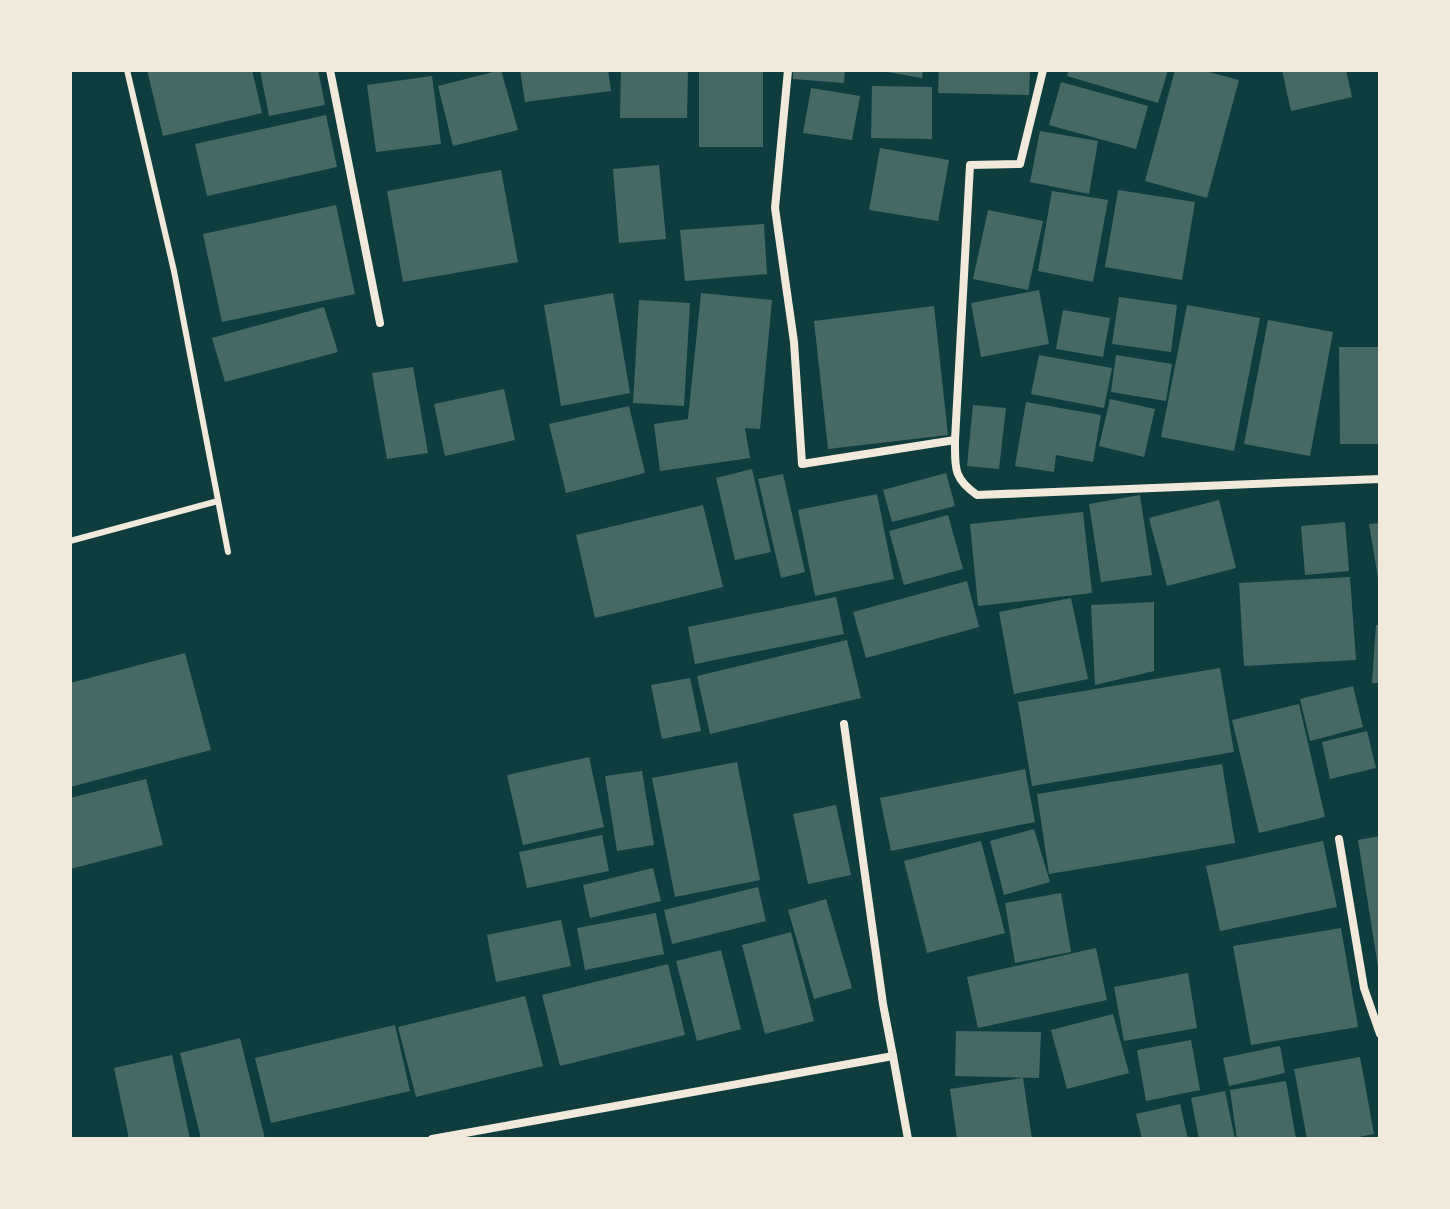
<svg xmlns="http://www.w3.org/2000/svg" width="1450" height="1209" viewBox="0 0 1450 1209" font-family="'IBM Plex Serif',serif">
<style>
.building{fill:#486865}
.lines{fill:none;stroke-linecap:round;stroke-linejoin:round}
.service{stroke:#f1e9da;stroke-width:6}
.minor{stroke:#f1e9da;stroke-width:8}
</style>
<rect width="100%" height="100%" fill="#0f3d3e"/>
<!-- building -->
<g class="building">
<polygon points="147,70 252,70 262,113 163,136"/>
<polygon points="260,70 318,70 325,105 269,116"/>
<polygon points="501,70 518,130 453,146 438,86"/>
<polygon points="520,70 608,70 611,91 525,102"/>
<polygon points="621,70 688,70 687,118 620,118"/>
<rect x="699" y="70" width="64" height="77"/>
<polygon points="793,70 845,70 844,83 793,79"/>
<polygon points="876,70 923,70 922,78"/>
<polygon points="939,70 1030,70 1029,95 938,93"/>
<polygon points="1069,70 1168,70 1158,103 1067,76"/>
<polygon points="1175,70 1201,70 1239,80 1207,198 1145,181"/>
<polygon points="1282,70 1346,70 1352,97 1291,111"/>
<polygon points="432,76 441,144 376,152 367,85"/>
<polygon points="1061,82 1148,106 1136,149 1049,125"/>
<polygon points="872,86 932,87 932,139 871,138"/>
<polygon points="811,88 860,96 852,140 803,133"/>
<polygon points="326,115 337,167 207,196 195,144"/>
<polygon points="1040,131 1098,141 1089,194 1030,182"/>
<polygon points="880,148 949,160 938,221 869,210"/>
<polygon points="659,165 666,239 619,243 613,169"/>
<polygon points="501,170 518,262 403,282 387,191"/>
<polygon points="1118,190 1195,202 1182,280 1105,267"/>
<polygon points="1052,191 1108,200 1093,282 1038,271"/>
<polygon points="336,205 355,294 222,322 203,234"/>
<polygon points="988,210 1043,221 1028,290 973,279"/>
<polygon points="764,224 767,274 685,281 680,230"/>
<polygon points="1039,290 1049,344 981,357 971,303"/>
<polygon points="613,293 630,393 561,406 544,305"/>
<polygon points="701,293 772,300 760,429 745,428 750,458 660,471 654,424 688,419"/>
<polygon points="1119,297 1177,305 1171,352 1112,344"/>
<polygon points="639,300 690,303 684,406 633,403"/>
<polygon points="1187,305 1260,318 1234,451 1161,437"/>
<polygon points="934,306 948,435 828,449 814,321"/>
<polygon points="324,307 338,352 225,382 212,338"/>
<polygon points="1063,310 1110,318 1103,357 1056,349"/>
<polygon points="1268,320 1333,332 1310,456 1244,444"/>
<polygon points="1339,347 1380,347 1380,444 1340,444"/>
<polygon points="1039,355 1112,368 1104,408 1031,394"/>
<polygon points="1116,355 1172,364 1166,401 1111,392"/>
<polygon points="413,367 428,453 387,459 372,373"/>
<polygon points="504,389 515,440 445,456 434,404"/>
<polygon points="1110,399 1155,409 1144,457 1099,446"/>
<polygon points="1026,402 1101,415 1093,462 1056,455 1054,472 1015,466"/>
<polygon points="973,405 1006,408 999,469 967,466"/>
<polygon points="629,406 645,473 566,493 549,424"/>
<polygon points="752,469 771,552 735,560 716,478"/>
<polygon points="946,473 955,506 892,522 883,490"/>
<polygon points="783,474 805,572 781,578 758,479"/>
<polygon points="877,494 894,579 815,596 798,510"/>
<polygon points="1140,495 1152,575 1101,582 1089,504"/>
<polygon points="1219,500 1236,568 1167,586 1149,518"/>
<polygon points="703,505 723,587 595,618 576,535"/>
<polygon points="1083,512 1092,593 978,606 970,524"/>
<polygon points="948,515 963,569 904,585 889,531"/>
<polygon points="1345,522 1349,571 1305,575 1301,526"/>
<polygon points="1380,523 1380,577 1378,578 1369,524"/>
<polygon points="1350,577 1356,660 1244,666 1239,583"/>
<polygon points="967,581 979,627 866,658 853,612"/>
<polygon points="836,597 844,634 695,664 688,627"/>
<polygon points="1071,598 1088,679 1014,694 999,612"/>
<polygon points="1154,602 1154,671 1095,685 1091,605"/>
<polygon points="1376,625 1380,625 1380,683 1372,683"/>
<polygon points="847,640 861,698 710,734 697,676"/>
<polygon points="185,653 211,750 70,787 70,683"/>
<polygon points="1220,668 1234,752 1032,786 1018,702"/>
<polygon points="690,678 701,731 662,739 651,685"/>
<polygon points="1353,686 1363,727 1310,741 1300,699"/>
<polygon points="1299,704 1325,817 1259,833 1232,720"/>
<polygon points="1367,731 1376,768 1330,779 1322,742"/>
<polygon points="589,757 604,827 523,845 507,775"/>
<polygon points="737,762 760,880 675,897 652,778"/>
<polygon points="1222,764 1235,843 1049,874 1037,794"/>
<polygon points="1025,769 1035,822 891,851 880,798"/>
<polygon points="642,771 654,845 617,851 605,776"/>
<polygon points="146,779 163,845 70,869 70,798"/>
<polygon points="836,805 851,875 808,884 793,814"/>
<polygon points="1034,829 1050,882 1004,895 990,841"/>
<polygon points="602,835 609,871 527,888 519,852"/>
<polygon points="1380,836 1380,967 1378,967 1358,840"/>
<polygon points="981,841 1005,933 927,953 904,861"/>
<polygon points="1323,841 1337,907 1220,931 1206,866"/>
<polygon points="653,868 661,901 590,918 583,885"/>
<polygon points="758,887 766,921 672,944 664,910"/>
<polygon points="1061,893 1071,952 1015,963 1005,903"/>
<polygon points="826,899 852,988 814,999 788,910"/>
<polygon points="656,913 664,954 585,970 577,928"/>
<polygon points="561,920 571,966 496,982 487,935"/>
<polygon points="1341,928 1358,1027 1251,1045 1233,946"/>
<polygon points="791,932 814,1021 765,1034 742,945"/>
<polygon points="1096,948 1107,1000 978,1028 967,977"/>
<polygon points="721,950 741,1029 697,1041 676,961"/>
<polygon points="668,964 685,1035 560,1066 542,995"/>
<polygon points="1188,973 1197,1028 1124,1041 1114,987"/>
<polygon points="525,996 543,1066 416,1097 398,1027"/>
<polygon points="1113,1014 1129,1073 1067,1089 1051,1030"/>
<polygon points="395,1025 410,1091 271,1123 255,1058"/>
<polygon points="956,1031 1041,1032 1039,1078 955,1076"/>
<polygon points="240,1038 265,1139 201,1139 180,1053"/>
<polygon points="1191,1040 1200,1090 1146,1101 1137,1050"/>
<polygon points="1280,1046 1285,1073 1229,1086 1223,1058"/>
<polygon points="172,1055 190,1139 129,1139 114,1068"/>
<polygon points="1360,1057 1374,1134 1349,1139 1307,1139 1294,1069"/>
<polygon points="1023,1078 1032,1139 957,1139 950,1089"/>
<polygon points="1286,1081 1296,1139 1237,1139 1230,1090"/>
<polygon points="1225,1091 1235,1139 1199,1139 1191,1098"/>
<polygon points="1180,1104 1188,1139 1142,1139 1136,1114"/>
</g>
<g class="lines">
<!-- service -->
<g class="service">
<polyline points="127,70 174,271 228,552"/>
<polyline points="70,541 218,501"/>
</g>
<!-- minor -->
<g class="minor">
<polyline points="330,70 380,323"/>
<polyline points="788,70 775,208 794,342 802,464 955,440"/>
<path d="M1043 70 1020 164 970 165 955 440C955 468 953 478 977 495L1380 479"/>
<polyline points="844,724 883,1004 893,1056"/>
<polyline points="1339,839 1364,988 1380,1034"/>
<polyline points="432,1139 893,1056 908,1139"/>
</g>
</g>
<!-- border -->
<rect width="1450" height="1209" fill="none" stroke="#f1e9da" stroke-width="144"/>
</svg>
